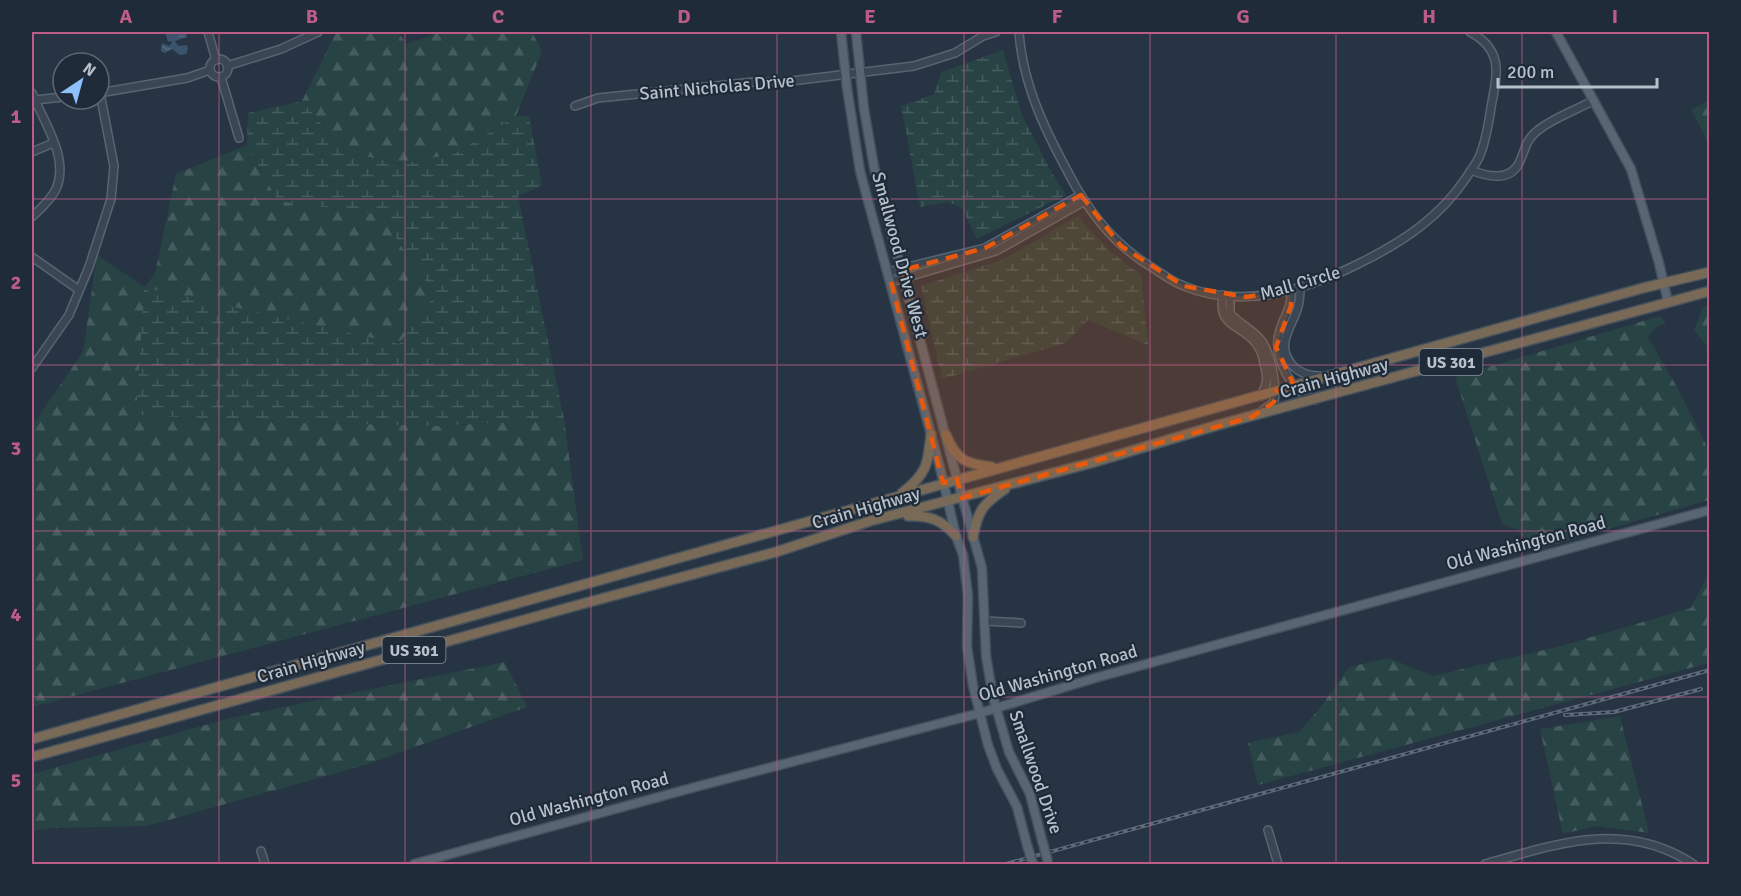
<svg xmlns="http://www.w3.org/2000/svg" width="1741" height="896" viewBox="0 0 1741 896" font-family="Signika,sans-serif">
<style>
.forest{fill:url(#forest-firs)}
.wetland{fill:url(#wetland-marsh)}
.water{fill:url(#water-ripples)}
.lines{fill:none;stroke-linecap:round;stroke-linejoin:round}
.minor-casing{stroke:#586470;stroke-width:10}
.major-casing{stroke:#444f5c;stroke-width:11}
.highway-casing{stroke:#45515d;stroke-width:12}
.minor{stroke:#3a4653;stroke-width:7}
.major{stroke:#586573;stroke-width:8}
.highway{stroke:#796957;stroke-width:9}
.rail-casing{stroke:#5c6a7a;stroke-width:4}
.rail{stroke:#1f2b38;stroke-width:1.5;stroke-dasharray:4.5;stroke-linecap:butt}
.major-bridge-casing{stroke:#444f5c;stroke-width:11;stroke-linecap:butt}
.major-bridge{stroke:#586573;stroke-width:8}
.marked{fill:#e8590c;fill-opacity:0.2;stroke:#e8590c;stroke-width:4.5;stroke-dasharray:12 8;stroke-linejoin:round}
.grid{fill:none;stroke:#be5c88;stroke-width:1.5;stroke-opacity:0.55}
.labels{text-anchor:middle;stroke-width:4.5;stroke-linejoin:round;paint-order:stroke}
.shield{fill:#1f2b38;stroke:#8994a0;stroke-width:1.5}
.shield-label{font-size:16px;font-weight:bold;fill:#b7c1cc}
.street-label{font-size:18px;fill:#b7c1cc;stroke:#1f2b38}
.neatline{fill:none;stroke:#be5c88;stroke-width:2}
.grid-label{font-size:20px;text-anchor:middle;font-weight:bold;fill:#be5c88}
</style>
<defs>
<pattern id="forest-firs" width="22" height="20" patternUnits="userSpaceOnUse" patternTransform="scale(1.5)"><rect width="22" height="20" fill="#284344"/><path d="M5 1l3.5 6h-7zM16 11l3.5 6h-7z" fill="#455c5e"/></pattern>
<pattern id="wetland-marsh" width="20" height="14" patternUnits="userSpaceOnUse" patternTransform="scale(1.5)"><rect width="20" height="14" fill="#284344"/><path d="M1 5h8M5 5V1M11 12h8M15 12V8" fill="none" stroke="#455c5e"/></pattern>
<pattern id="water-ripples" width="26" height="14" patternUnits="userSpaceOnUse" patternTransform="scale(1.5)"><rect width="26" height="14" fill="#3b536c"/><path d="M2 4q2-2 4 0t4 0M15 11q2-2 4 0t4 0" fill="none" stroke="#556a80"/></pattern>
</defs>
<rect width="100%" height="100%" fill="#263443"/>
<!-- forest -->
<g class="forest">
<polygon points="336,32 399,32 406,44 441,32 532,32 542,51 516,116 454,154 400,164 345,152 302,101"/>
<polygon points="1709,100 1709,143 1691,110"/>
<polygon points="247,145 278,201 387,215 396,238 435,295 399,344 145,288 136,415 283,422 438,426 564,419 583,560 32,707 32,421 36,420 83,352 97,255 145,287 155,273 176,174"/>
<polygon points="1709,306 1710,306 1709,349 1694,330 1703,307"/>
<polygon points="1660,316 1666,323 1657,327 1648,337 1678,389 1709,451 1709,500 1536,550 1516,529 1502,524 1455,377"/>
<polygon points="1709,573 1709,663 1258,785 1248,743 1299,732 1323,704 1349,667 1389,658 1433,676 1557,647 1691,608"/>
<polygon points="505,662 527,707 365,765 147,826 55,828 32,831 32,774 230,718"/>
<polygon points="1620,716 1649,833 1596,826 1563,834 1540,729"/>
</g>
<!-- wetland -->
<g class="wetland">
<polygon points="1003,50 1022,115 1052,173 1066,195 977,239 961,207 948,202 920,207 901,106 934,94 941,72"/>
<polygon points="302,101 345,152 400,164 454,154 516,116 529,116 542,186 518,196 564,419 438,426 283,422 136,415 144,287 399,344 435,295 396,238 387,215 278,201 247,145 248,113"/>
<polygon points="1078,216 1108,250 1141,275 1148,345 1088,320 1066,343 942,379 921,286 1004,259"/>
</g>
<!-- water -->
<polygon class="water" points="165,32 186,32 187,37 175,41 178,46 187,45 188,49 186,54 180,55 172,49 165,53 161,51 162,43 169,46 172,43 171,41 168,42"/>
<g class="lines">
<!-- minor casing -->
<g class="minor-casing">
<g id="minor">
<polyline points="208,32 216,60"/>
<path d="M1019 32C1023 89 1049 138 1076 187 1096 221 1119 248 1153 268 1163 275 1173 282 1184 286 1243 311 1309 289 1362 262 1404 241 1440 217 1466 178 1471 170 1477 163 1480 155 1487 138 1489 119 1492 102 1498 71 1502 49 1470 32"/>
<circle cx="219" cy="68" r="9"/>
<polyline points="227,66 281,49 318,32"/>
<polyline points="221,77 239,138"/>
<path d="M32 93C43 121 70 158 56 189 51 200 40 209 32 217"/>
<polyline points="99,93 187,78 210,70"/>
<polyline points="35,100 63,97"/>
<polyline points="575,106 598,98 754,82 783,82 914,66 955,53 983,36 996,32"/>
<polyline points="32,152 53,143"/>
<path d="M1471 170C1488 177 1511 182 1520 161 1525 150 1526 140 1536 132 1550 119 1577 110 1594 100"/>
<polyline points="32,257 79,290"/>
<polyline points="888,272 985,248 1081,195"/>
<polyline points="891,282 996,251 1085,201"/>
<path d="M1300 287C1300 295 1300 302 1297 310 1290 330 1275 346 1293 366 1300 373 1309 376 1319 376"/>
<path d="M1291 290C1292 308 1285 314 1280 330 1273 349 1283 372 1295 387 1300 393 1308 396 1315 400"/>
<path d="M1223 295C1217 327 1240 324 1255 342 1261 349 1263 356 1264 364 1268 378 1268 384 1260 396"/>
<path d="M1230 296V313C1238 323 1250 328 1259 338 1271 350 1277 386 1274 402L1262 411"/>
<polyline points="32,368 69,315 89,267 111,199 114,166 100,93"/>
<polyline points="985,621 1021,623"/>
<polyline points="1268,830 1278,864"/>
<polyline points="261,851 265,864"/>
<path d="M1485 864C1557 844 1625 819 1693 864"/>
</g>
</g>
<!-- major casing -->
<g class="major-casing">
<g id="major">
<polyline points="841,32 847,88 860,171 941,472 956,536 963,555 968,596 967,646 973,686 988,745 997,769 1017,807 1027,845"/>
<polyline points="856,32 864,109 874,167 957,479 982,568 986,656 993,697 1009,752 1030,794 1042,840"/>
<polyline points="1556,32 1631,169 1659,263 1668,302"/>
<polyline points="414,864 699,786 980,713 1095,678 1710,510"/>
</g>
</g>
<!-- highway casing -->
<g class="highway-casing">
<g id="highway">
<path d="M946 435C956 460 966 464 992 467"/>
<path d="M902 493C927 474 928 464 931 434"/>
<path d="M908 516C929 515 942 520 956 536"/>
<path d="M973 537C978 510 983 504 1005 489"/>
<polyline points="32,739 1643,288 1710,272"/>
<polyline points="32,757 578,605 776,552 870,521 1091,463 1218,425 1710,291"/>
</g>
</g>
<!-- minor -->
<use href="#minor" class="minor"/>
<!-- major -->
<use href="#major" class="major"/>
<!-- highway -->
<use href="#highway" class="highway"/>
<!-- rail casing -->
<g class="rail-casing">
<g id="rail">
<polyline points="1565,715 1614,712 1701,689"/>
<polyline points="1006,864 1710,670"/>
</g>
</g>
<!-- rail -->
<use href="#rail" class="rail"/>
<!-- major-bridge casing -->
<g class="major-bridge-casing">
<g id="major-bridge">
<polyline points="1042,840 1048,862"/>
<polyline points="1027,845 1033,864"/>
</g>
</g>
<!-- major-bridge -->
<use href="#major-bridge" class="major-bridge"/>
</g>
<!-- marked area -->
<path class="marked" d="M1081 195 1121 246 1184 286 1246 297 1291 290V306L1276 347 1295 387 1276 391 1274 402 1252 417 962 498 957 479 943 483 891 282 905 279 903 270 985 248Z"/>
<!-- grid -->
<path class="grid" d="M219 32V864M405 32V864M591 32V864M777 32V864M964 32V864M1150 32V864M1336 32V864M1522 32V864M32 199H1710M32 365H1710M32 531H1710M32 697H1710"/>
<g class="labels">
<!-- shield labels -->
<g class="shield">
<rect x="1419.5" y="349" width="63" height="26" rx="4.5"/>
<rect x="382.5" y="637" width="63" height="26" rx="4.5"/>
</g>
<g class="shield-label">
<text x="1451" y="368">US 301</text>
<text x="414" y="656">US 301</text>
</g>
<!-- street labels -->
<g class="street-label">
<text transform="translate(717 87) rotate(-5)" y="6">Saint Nicholas Drive</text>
<text transform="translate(900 255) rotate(75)" y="6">Smallwood Drive West</text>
<text transform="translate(1300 283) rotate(-16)" y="6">Mall Circle</text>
<text transform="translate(1334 378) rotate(-15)" y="6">Crain Highway</text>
<text transform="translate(866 508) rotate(-16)" y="6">Crain Highway</text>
<text transform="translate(1526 543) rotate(-15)" y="6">Old Washington Road</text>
<text transform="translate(311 662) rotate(-16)" y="6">Crain Highway</text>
<text transform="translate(1058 673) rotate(-16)" y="6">Old Washington Road</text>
<text transform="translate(1036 772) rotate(71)" y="6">Smallwood Drive</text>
<text transform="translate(589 799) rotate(-15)" y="6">Old Washington Road</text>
</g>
</g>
<!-- border -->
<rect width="1741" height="896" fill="none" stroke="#1f2b38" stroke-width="66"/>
<!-- north arrow -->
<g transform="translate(81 81) rotate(36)"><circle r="28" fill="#1f2b38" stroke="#5c6773" stroke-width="1.5"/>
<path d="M0-4.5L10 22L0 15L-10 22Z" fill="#8ec0fb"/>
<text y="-9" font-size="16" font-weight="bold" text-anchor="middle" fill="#b7c1cc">N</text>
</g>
<!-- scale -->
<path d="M1498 78v9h159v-9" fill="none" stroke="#b7c1cc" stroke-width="3"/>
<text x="1507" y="78" font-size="18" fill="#b7c1cc" stroke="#1f2b38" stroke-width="4.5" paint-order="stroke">200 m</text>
<rect x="33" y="33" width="1675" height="830" class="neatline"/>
<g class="grid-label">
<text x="126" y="23">A</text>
<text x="312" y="23">B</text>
<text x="498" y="23">C</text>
<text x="684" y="23">D</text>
<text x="870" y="23">E</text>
<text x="1057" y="23">F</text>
<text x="1243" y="23">G</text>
<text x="1429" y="23">H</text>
<text x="1615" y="23">I</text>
<text x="16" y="123">1</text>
<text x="16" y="289">2</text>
<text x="16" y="455">3</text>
<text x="16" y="621">4</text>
<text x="16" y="787">5</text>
</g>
</svg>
